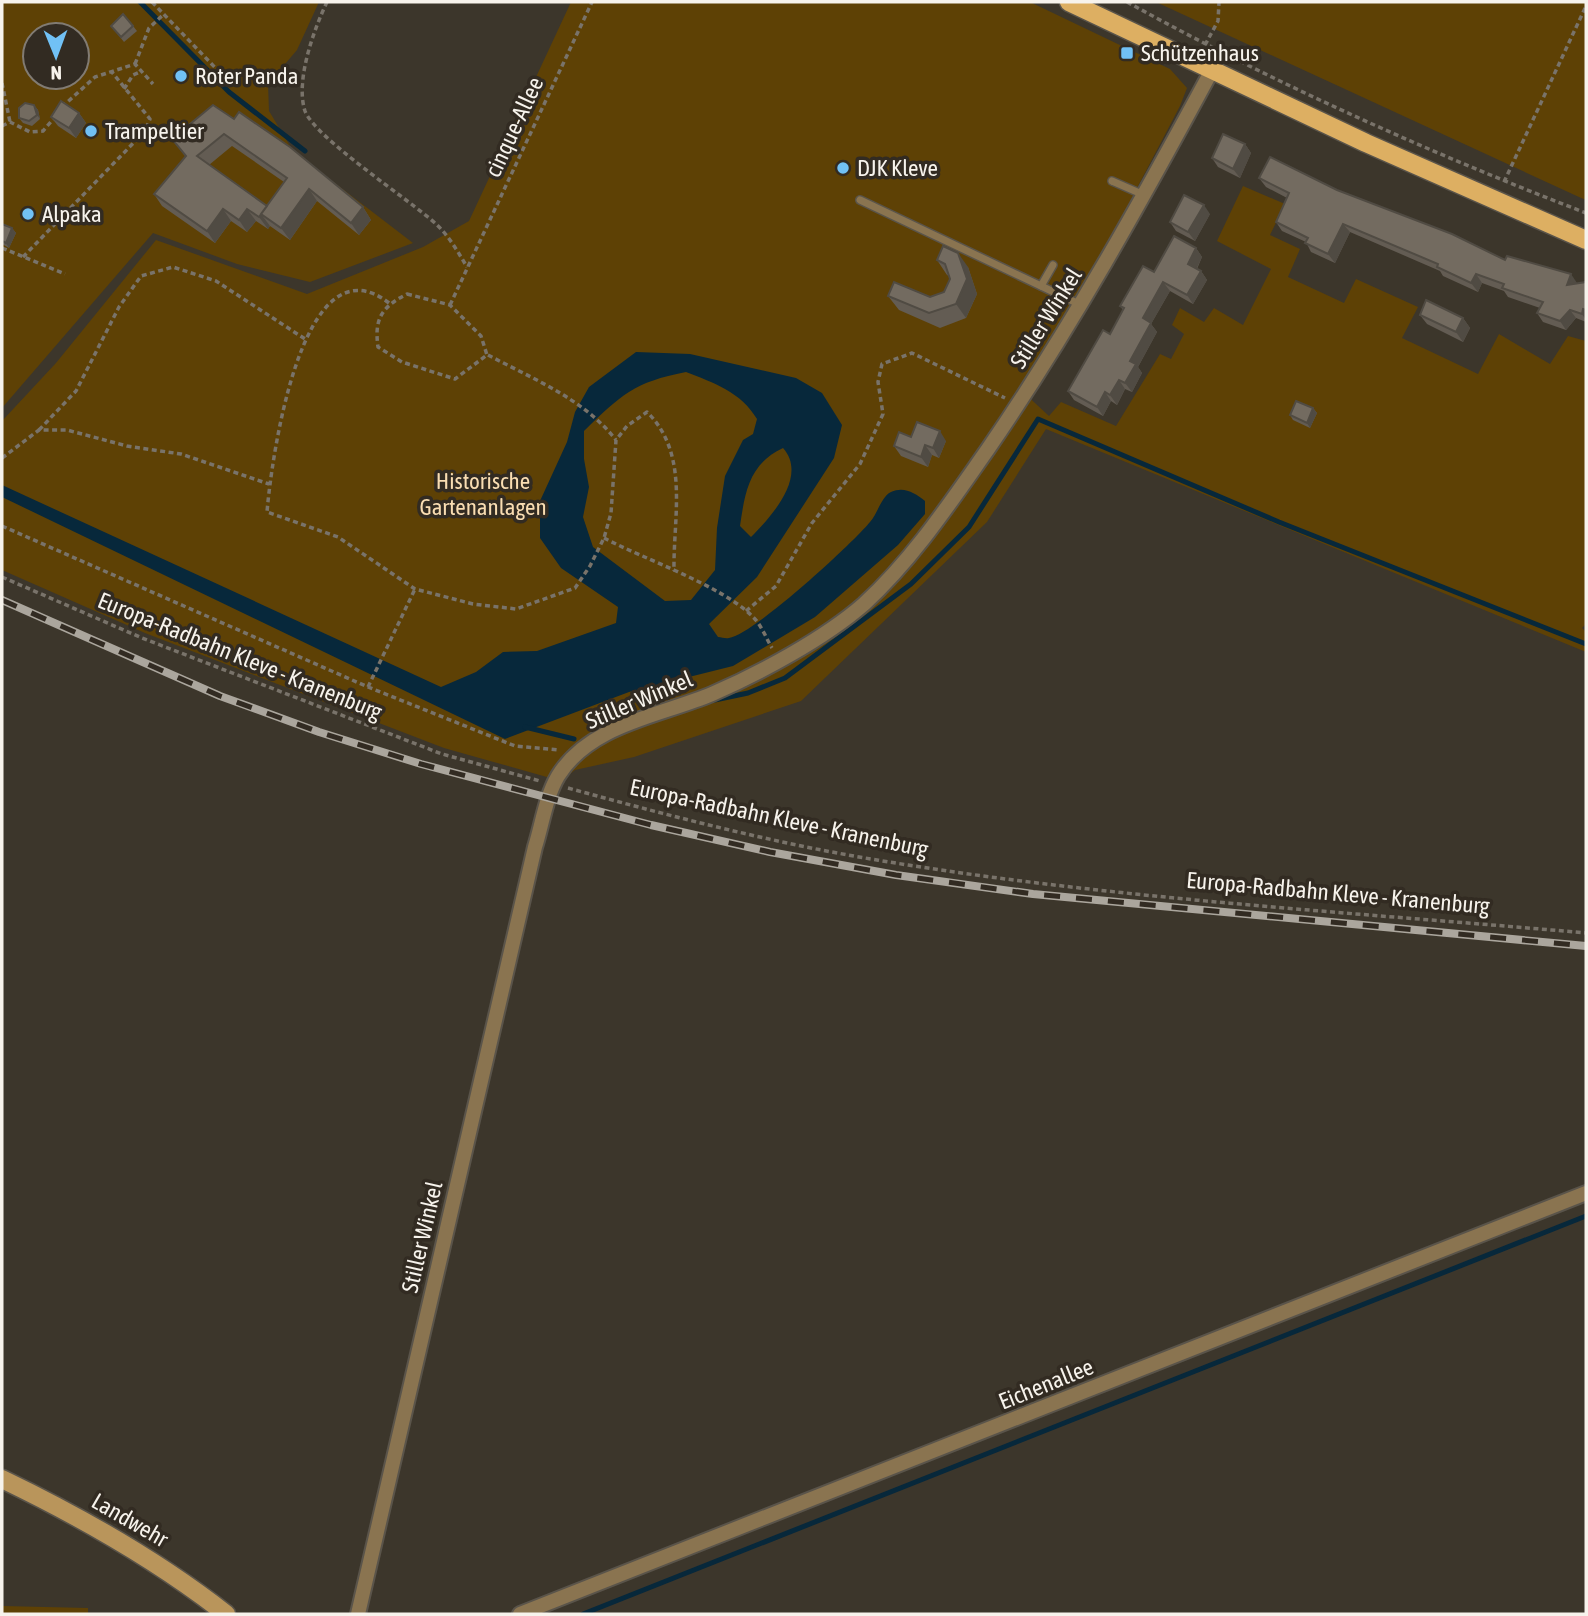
<svg xmlns="http://www.w3.org/2000/svg" width="1588" height="1616" viewBox="0 0 1588 1616" font-family="'Asap Condensed',sans-serif">
<style>
.green{fill:#5e4105;fill-rule:evenodd}
.water{fill:#07283b;fill-rule:evenodd}
.lines{fill:none;stroke-linecap:round;stroke-linejoin:round}
.stream{stroke:#07283b;stroke-width:5}
.service-casing{stroke:#5a544a;stroke-width:10}
.minor-casing{stroke:#5a544a;stroke-width:18}
.secondary-casing{stroke:#5a544a;stroke-width:21}
.primary-casing{stroke:#5a544a;stroke-width:21}
.path{stroke:#79736a;stroke-width:3.5;stroke-dasharray:5 3.5;stroke-linecap:butt}
.service{stroke:#8a7450;stroke-width:7}
.minor{stroke:#8a7450;stroke-width:14}
.secondary{stroke:#b9955b;stroke-width:18}
.primary{stroke:#ddaf62;stroke-width:18}
.rail-casing{stroke:#aba69d;stroke-width:8}
.rail{stroke:#322b22;stroke-width:5;stroke-dasharray:16;stroke-linecap:butt}
.wall{fill:#635c53;fill-rule:evenodd}
.shaded-wall{fill:#504b43}
.building{fill:#736b60;stroke:#504b43;stroke-width:2}
.poi-dot{fill:#71c1f5;stroke:#322b22;stroke-width:2.5}
.labels{text-anchor:middle;stroke-width:7;stroke-linejoin:round;paint-order:stroke}
.poi-label{font-size:23px;fill:#f7f3ec;stroke:#322b22;text-anchor:start}
.street-label{font-size:23px;fill:#f7f3ec;stroke:#322b22}
.park-label{font-size:23px;fill:#f9ddb2;stroke:#322b22}
</style>
<rect width="100%" height="100%" fill="#3c362b"/>
<!-- green -->
<g class="green">
<path d="M2 2H319L297 50 268 84 269 111 293 151 413 243 310 282 237 264 153 233 2 408ZM35 35H77V77H35Z"/>
<polygon points="571,2 1030,2 1170,69 1187,88 1180,106 1082,293 1022,391 1049,416 1061,402 1116,426 1160,354 1171,359 1184,334 1172,325 1180,308 1204,322 1214,308 1243,325 1271,269 1217,241 1243,186 1285,204 1270,235 1300,249 1288,277 1344,303 1356,279 1418,307 1402,338 1478,374 1499,334 1550,364 1568,336 1586,341 1586,624 1582,628 1586,632 1586,652 1046,429 987,522 801,701 634,757 575,770 561,781 444,748 145,633 2,570 2,421 56,363 156,240 307,294 423,247 469,221"/>
<polygon points="1156,2 1586,2 1586,200 1579,197"/>
<polygon points="2,1606 88,1608 88,1614 2,1614"/>
</g>
<!-- water -->
<path class="water" d="M636 352 690 354 796 378 822 393 842 425 834 458 757 577 709 624 718 637C722 637 725 639 729 638 753 635 852 544 870 522 878 513 881 497 891 492 904 486 915 493 925 501V514L898 545 815 617 733 666 629 692 505 739 2 497V485L441 687 476 672 503 652 537 651 616 623 618 607 561 568 540 538V501L567 442 575 412 589 387ZM686 372C714 383 741 392 757 419L753 434 743 440 725 476 717 528 715 570 691 600 665 601 593 547 583 517 589 487 584 459V431C621 395 634 382 686 372ZM783 448C808 476 772 516 751 537L740 526C745 492 749 464 783 448Z"/>
<g class="lines">
<!-- stream -->
<g class="stream">
<polyline points="140,2 229,92 305,151"/>
<polyline points="710,701 748,693 785,678 911,584 969,527 1038,419 1279,522 1586,644"/>
<polyline points="525,727 574,739"/>
<polyline points="583,1614 1586,1216"/>
</g>
<!-- service casing -->
<g class="service-casing">
<g id="service">
<polyline points="1112,181 1144,195"/>
<polyline points="860,200 1081,305"/>
<polyline points="1041,286 1053,265"/>
</g>
</g>
<!-- minor casing -->
<g class="minor-casing">
<g id="minor">
<path d="M358 1614 535 847C542 825 546 796 558 776 590 724 660 716 712 694 760 673 824 639 864 604 913 559 950 503 988 449 1071 328 1142 200 1212 70"/>
<polyline points="520,1614 1586,1193"/>
</g>
</g>
<!-- secondary casing -->
<g class="secondary-casing">
<path id="secondary" d="M2 1479C81 1517 157 1560 226 1614"/>
</g>
<!-- primary casing -->
<g class="primary-casing">
<polyline id="primary" points="1069,2 1366,143 1586,240"/>
</g>
<!-- path -->
<g class="path">
<polyline points="152,2 229,82"/>
<path d="M327 2C314 29 295 81 305 111 315 138 410 200 436 224 449 236 458 252 467 267"/>
<path d="M1127 2C1274 83 1430 153 1586 213"/>
<polyline points="1205,45 1218,21 1219,2"/>
<polyline points="135,64 149,28 164,14"/>
<polyline points="2,83 10,122"/>
<polyline points="124,89 133,75 142,71"/>
<polyline points="62,107 95,77 135,64 153,84"/>
<polyline points="2,126 10,122 30,132 43,131 56,116"/>
<polyline points="1504,182 1586,6"/>
<polyline points="2,248 65,274"/>
<polyline points="23,257 145,131 150,119 111,71"/>
<path d="M407 294 450 305 481 336 487 355 455 379 402 362 378 347C374 318 382 307 407 294Z"/>
<path d="M389 303C301 235 271 463 267 512L338 537 415 589 473 604 516 609 575 588 590 566 604 538 611 513 616 440 627 426 647 412C690 454 673 517 674 571"/>
<polyline points="450,305 592,2"/>
<path d="M488 355C533 379 584 399 616 440"/>
<polyline points="39,430 76,391 119,307 141,276 173,267 216,281 305,339"/>
<polyline points="2,458 39,430 67,430 127,446 181,454 269,484"/>
<polyline points="2,526 368,687 515,746 559,750"/>
<path d="M604 538C644 559 722 586 752 616 761 624 766 638 772 648"/>
<polyline points="2,577 142,638 442,754 540,781"/>
<polyline points="746,611 776,586 812,523 860,464 883,414 878,382 882,364 912,353 1005,398"/>
<polyline points="368,687 415,589"/>
<path d="M568 788C670 816 773 843 877 860 1111 899 1350 912 1586 933"/>
</g>
<!-- service -->
<use href="#service" class="service"/>
<!-- minor -->
<use href="#minor" class="minor"/>
<!-- secondary -->
<use href="#secondary" class="secondary"/>
<!-- primary -->
<use href="#primary" class="primary"/>
<!-- rail casing -->
<g class="rail-casing">
<polyline id="rail" points="2,600 220,696 319,732 421,764 651,825 770,852 896,875 1033,894 1586,946"/>
</g>
<!-- rail -->
<use href="#rail" class="rail"/>
</g>
<!-- wall -->
<g class="wall">
<polygon points="111,26 133,26 137,31 124,42"/>
<polygon points="34,105 38,110 40,119 32,126 23,123 19,118"/>
<path d="M213 105 363 207 371 220 359 235 317 201 290 240 270 226 268 229 256 221 247 232 231 221 215 243 162 206 154 194 186 157 172 139ZM232 146 284 182 267 206 209 165Z"/>
<polygon points="79,113 86,123 76,138 58,126 51,117"/>
<polygon points="1245,144 1251,153 1240,178 1218,167 1212,158"/>
<polygon points="1259,178 1337,190 1505,260 1577,283 1586,282 1586,322 1576,318 1566,330 1543,322 1537,313 1540,308 1508,297 1504,291 1482,283 1478,292 1443,276 1440,271 1350,232 1335,263 1311,252 1306,242 1282,231 1276,222 1287,198 1266,187"/>
<polygon points="1210,214 1195,241 1176,231 1170,222"/>
<polygon points="2,224 12,228 16,233 9,248 2,244"/>
<polygon points="1196,248 1202,257 1197,269 1201,271 1207,280 1193,304 1170,291 1151,324 1157,332 1138,367 1142,373 1132,392 1125,389 1117,405 1111,401 1103,416 1074,400 1068,391 1110,334 1123,310 1120,306"/>
<polygon points="937,260 968,267 977,294 966,318 940,328 899,310 888,296 930,297 944,292 950,279 949,276 947,275"/>
<polygon points="1420,315 1463,318 1470,328 1463,342 1427,324"/>
<polygon points="1313,408 1317,413 1310,428 1293,420 1290,415"/>
<polygon points="911,437 946,441 939,458 932,455 928,467 901,456 894,446"/>
</g>
<!-- shaded-wall -->
<g class="shaded-wall">
<polygon points="34,105 38,110 40,119 37,115"/>
<polygon points="79,113 86,123 76,138 69,128"/>
<polygon points="1245,144 1251,153 1240,178 1233,169"/>
<polygon points="309,189 317,201 290,240 281,228"/>
<polygon points="1204,205 1210,214 1195,241 1188,232"/>
<polygon points="363,207 371,220 359,235 351,223"/>
<polygon points="223,209 231,221 215,243 207,231"/>
<polygon points="247,209 256,221 247,232 239,220"/>
<polygon points="261,214 270,226 268,229 259,217"/>
<polygon points="1343,224 1350,232 1335,263 1328,254"/>
<polygon points="12,228 16,233 9,248 6,243"/>
<polygon points="1196,248 1202,257 1194,274 1188,264"/>
<polygon points="958,253 968,267 977,294 966,318 956,304"/>
<polygon points="1201,271 1207,280 1193,304 1187,295"/>
<polygon points="1476,274 1482,283 1478,292 1471,283"/>
<polygon points="1571,274 1577,283 1567,285"/>
<polygon points="1163,282 1170,291 1151,324 1157,332 1138,367 1142,373 1132,392 1125,383 1130,361 1143,318"/>
<polygon points="1583,309 1586,313 1586,320 1582,314"/>
<polygon points="1570,310 1576,318 1566,330 1560,321"/>
<polygon points="1463,318 1470,328 1463,342 1456,332"/>
<polygon points="1119,380 1125,389 1117,405 1110,395"/>
<polygon points="1105,392 1111,401 1103,416 1097,407"/>
<polygon points="1313,408 1317,413 1310,428 1307,423"/>
<polygon points="940,431 946,441 939,458 933,448"/>
<polygon points="925,445 932,455 928,467 921,457"/>
</g>
<!-- building -->
<g class="building">
<polygon points="123,14 133,26 121,37 111,26"/>
<polygon points="61,101 79,113 69,128 51,117"/>
<polygon points="25,103 34,105 37,115 29,121 19,118 19,108"/>
<polygon points="213,105 234,119 239,112 290,147 363,207 351,223 309,189 281,228 261,214 287,178 224,134 197,156 267,206 259,217 247,209 239,220 223,209 207,231 154,194 186,156 172,139"/>
<polygon points="1223,134 1245,144 1233,169 1212,158"/>
<polygon points="1270,157 1337,190 1452,234 1505,260 1507,256 1571,274 1567,285 1586,282 1586,310 1583,309 1582,314 1570,310 1560,321 1537,313 1543,302 1502,288 1504,284 1476,274 1471,283 1437,267 1438,264 1343,224 1328,254 1305,243 1308,238 1276,222 1289,193 1259,178"/>
<polygon points="1184,195 1204,205 1188,232 1170,222"/>
<polygon points="2,224 12,228 6,243 2,241"/>
<polygon points="1174,236 1196,248 1188,264 1201,271 1187,295 1163,282 1143,318 1151,323 1130,361 1136,364 1125,383 1119,380 1110,395 1105,392 1097,407 1068,391 1103,330 1110,334 1124,308 1120,306 1143,266 1154,272"/>
<polygon points="943,246 958,253 967,279 956,304 929,313 888,296 894,282 930,297 944,292 950,279 945,264 937,260"/>
<polygon points="1426,300 1463,318 1456,332 1420,315"/>
<polygon points="1296,401 1313,408 1307,423 1290,415"/>
<polygon points="917,422 940,431 933,448 925,445 921,457 894,446 899,432 911,437"/>
</g>
<!-- markers -->
<g class="poi-dot">
<rect x="1120" y="46" width="14" height="14" rx="3.5"/>
<circle cx="181" cy="76" r="7"/>
<circle cx="91" cy="131" r="7"/>
<circle cx="843" cy="168" r="7"/>
<circle cx="28" cy="214" r="7"/>
</g>
<g class="labels">
<!-- poi labels -->
<g class="poi-label">
<text x="1141" y="61">Schützenhaus</text>
<text x="195" y="84">Roter Panda</text>
<text x="105" y="139">Trampeltier</text>
<text x="857" y="176">DJK Kleve</text>
<text x="42" y="222">Alpaka</text>
</g>
<!-- street labels -->
<g class="street-label">
<text transform="translate(514 127) rotate(-65)" y="8">cinque-Allee</text>
<text transform="translate(1046 318) rotate(-58)" y="8">Stiller Winkel</text>
<text transform="translate(240 656) rotate(22)" y="8">Europa-Radbahn Kleve - Kranenburg</text>
<text transform="translate(639 700) rotate(-23)" y="8">Stiller Winkel</text>
<text transform="translate(779 818) rotate(12)" y="8">Europa-Radbahn Kleve - Kranenburg</text>
<text transform="translate(1338 893) rotate(5)" y="8">Europa-Radbahn Kleve - Kranenburg</text>
<text transform="translate(422 1237) rotate(-77)" y="8">Stiller Winkel</text>
<text transform="translate(1046 1384) rotate(-22)" y="8">Eichenallee</text>
<text transform="translate(130 1520) rotate(30)" y="8">Landwehr</text>
</g>
<!-- park labels -->
<g class="park-label">
<text x="483" y="489">Historische<tspan x="483" dy="26">Gartenanlagen</tspan></text>
</g>
</g>
<!-- border -->
<rect width="1588" height="1616" fill="none" stroke="#f7f3ec" stroke-width="7"/>
<!-- north arrow -->
<g transform="translate(56 56) rotate(179)"><circle r="33" fill="#322b22" stroke="#817b73" stroke-width="2"/>
<path d="M0-5L12 26L0 18L-12 26Z" fill="#71c1f5"/>
<text y="-10" font-size="19" font-weight="bold" text-anchor="middle" fill="#f7f3ec">N</text>
</g>
</svg>
